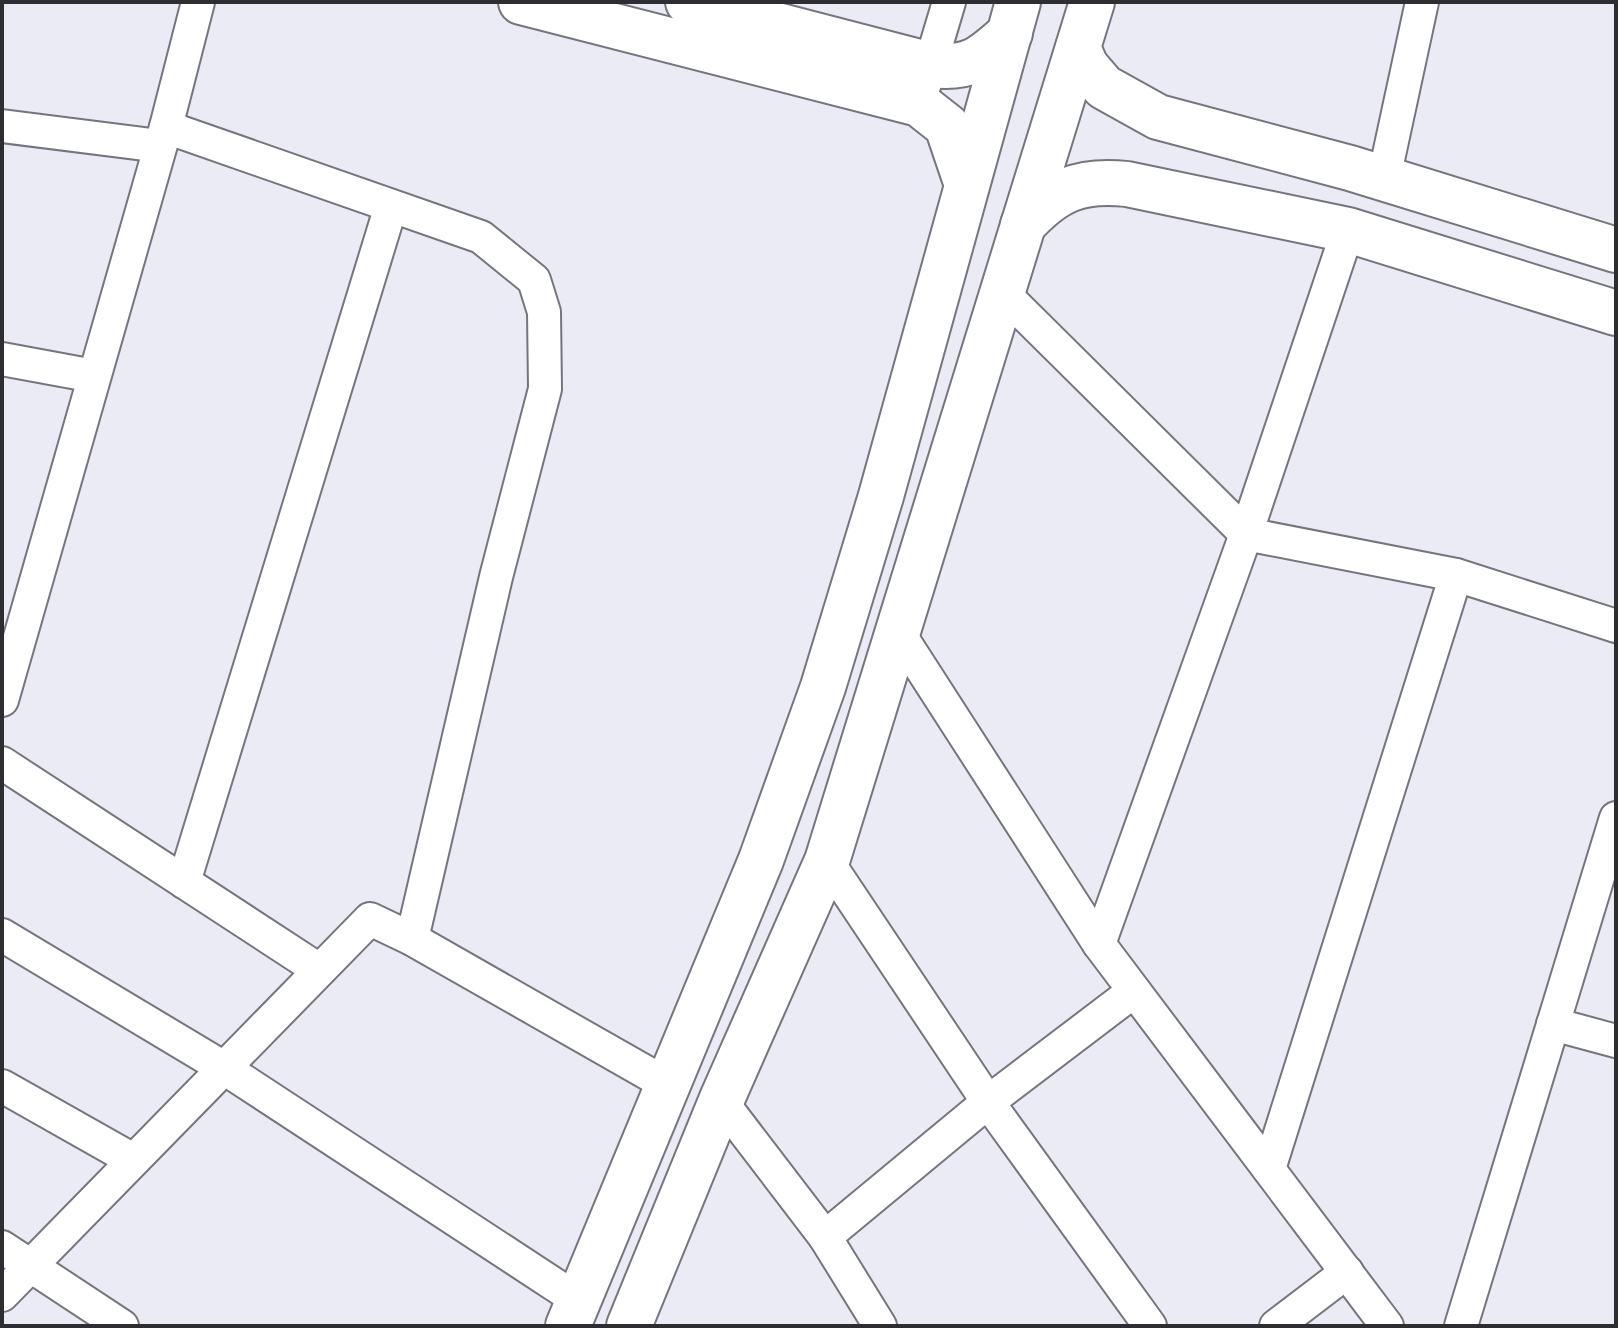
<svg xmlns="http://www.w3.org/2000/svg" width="1618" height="1328" viewBox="0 0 1618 1328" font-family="'Roboto Condensed',sans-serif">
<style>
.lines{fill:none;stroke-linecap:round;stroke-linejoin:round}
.minor-casing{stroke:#75757e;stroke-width:36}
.secondary-casing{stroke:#75757e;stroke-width:48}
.primary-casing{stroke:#75757e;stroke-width:48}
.minor{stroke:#fff;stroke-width:32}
.secondary{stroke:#fff;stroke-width:44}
.primary{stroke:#fff;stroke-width:44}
</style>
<rect width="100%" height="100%" fill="#ebebf5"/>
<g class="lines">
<!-- minor casing -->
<g class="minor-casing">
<g id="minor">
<polyline points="924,86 949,2"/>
<polyline points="2,126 160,146"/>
<polyline points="166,127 481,237 534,280 544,312 545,389 496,577 412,939"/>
<polyline points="1384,178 1422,2"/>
<polyline points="1003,293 1246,534 1456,575 1616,626"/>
<polyline points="2,359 94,376"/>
<polyline points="898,632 1099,944 1387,1326"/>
<polyline points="2,700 166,127 198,2"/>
<polyline points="2,763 319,970"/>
<polyline points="827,861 988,1102 1150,1326"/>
<polyline points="184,882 391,206"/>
<polyline points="2,935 224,1068 578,1300"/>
<polyline points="1099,944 1246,534 1348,230"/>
<polyline points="1553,1024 1616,1041"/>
<polyline points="2,1086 133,1160"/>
<polyline points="721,1101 825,1237 880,1326"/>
<polyline points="1269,1169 1456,575"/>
<polyline points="825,1237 988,1102 1134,991"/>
<polyline points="2,1247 122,1326"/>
<polyline points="2,1295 370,919 412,939 670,1086"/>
<polyline points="1276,1326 1347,1272"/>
<polyline points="1461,1326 1616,818"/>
</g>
</g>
<!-- secondary casing -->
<g class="secondary-casing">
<g id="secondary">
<polyline points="521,2 919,104 947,126 966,182"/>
<path d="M688 2 931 65C970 70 982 58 1010 33"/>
<polyline points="1078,48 1086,66 1104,87 1158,117 1350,168 1616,250"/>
<path d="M1023 225C1055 190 1079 179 1127 184L1348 230 1616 313"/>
</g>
</g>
<!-- primary casing -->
<g class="primary-casing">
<g id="primary">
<polyline points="568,1326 761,860 823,687 881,496 1018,2"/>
<polyline points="629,1326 721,1101 827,861 1092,2"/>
</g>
</g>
<!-- minor -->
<use href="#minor" class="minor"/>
<!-- secondary -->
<use href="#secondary" class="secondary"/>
<!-- primary -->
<use href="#primary" class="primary"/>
</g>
<!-- border -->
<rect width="1618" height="1328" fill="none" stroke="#2e2d31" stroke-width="8"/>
</svg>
